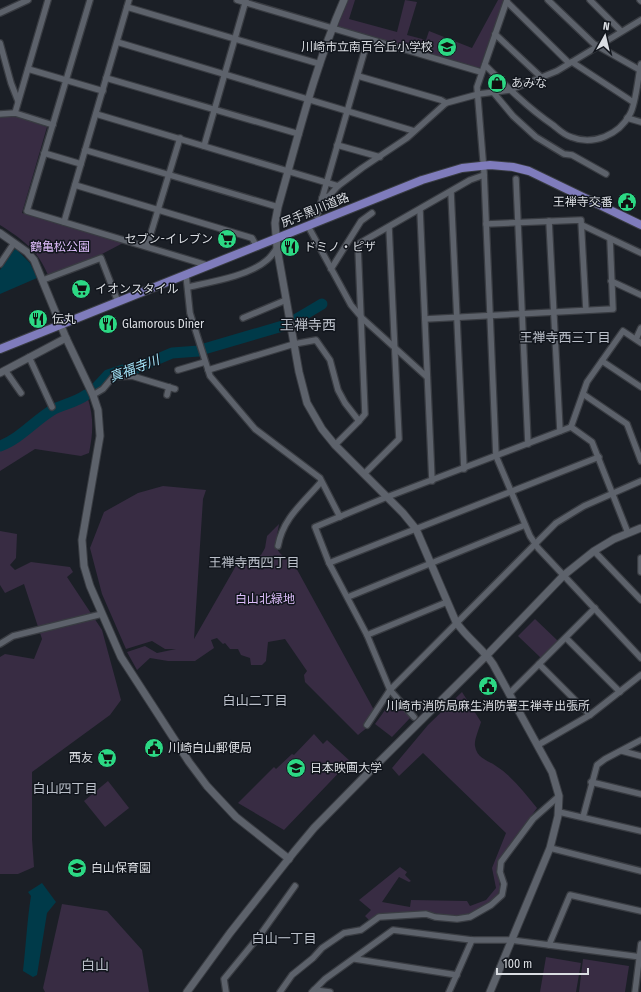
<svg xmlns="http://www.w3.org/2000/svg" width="641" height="992" viewBox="0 0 641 992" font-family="'Fira Sans Condensed','Noto Sans JP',sans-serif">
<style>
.green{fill:#382c43}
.water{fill:#003a49}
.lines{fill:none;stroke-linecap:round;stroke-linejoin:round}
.river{stroke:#003a49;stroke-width:11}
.minor-casing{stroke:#393c42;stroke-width:8}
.tertiary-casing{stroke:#393c42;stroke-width:9}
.primary-casing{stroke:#393c42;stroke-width:10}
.minor{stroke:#5d626b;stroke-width:5.5}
.tertiary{stroke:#5d626b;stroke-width:7}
.primary{stroke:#7f7cbc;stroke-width:8}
.labels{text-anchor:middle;stroke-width:3;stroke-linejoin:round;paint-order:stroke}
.poi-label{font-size:12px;fill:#dadde2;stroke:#12161d;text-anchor:start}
.street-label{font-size:12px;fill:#dadde2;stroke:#12161d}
.park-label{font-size:12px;fill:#ddbdfa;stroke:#12161d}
.neighbourhood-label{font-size:13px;fill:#bbc0ca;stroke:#12161d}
.water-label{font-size:13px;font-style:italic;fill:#a5e6fc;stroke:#12161d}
.quarter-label{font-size:14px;fill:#bbc0ca;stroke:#12161d}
</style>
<rect width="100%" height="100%" fill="#1b1f26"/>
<!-- green -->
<g class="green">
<polygon points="348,0 355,0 349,19 397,32 405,0 417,2 407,35 426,40 429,31 472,48 498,0 504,0 480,67 477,68 339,28 338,25"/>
<path d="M15 116 47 127 22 213 123 243 102 254 48 275C37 249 23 240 0 225V117Z"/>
<path d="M85 398 88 399C94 418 93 434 89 453L81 456 35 449 0 471V448C17 441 24 431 38 421 53 412 71 407 85 398Z"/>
<path d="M163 486 206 490 203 499 194 639 241 557 248 560 261 555 265 548 267 536 279 524C275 549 272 549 294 564L374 710C377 722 366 728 358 735L305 682 304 675 307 671 285 639 268 642 266 661 262 665H251L250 658 241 655 238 649H230L225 643 223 644 217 638 211 640 214 648 195 661H168L150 658 137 670 127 652 145 646 157 653 176 649H165L152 641 126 649 102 594 90 548 104 512 138 493Z"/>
<polygon points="0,531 17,534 16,558 10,565 15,570 31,562 70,567 73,572 67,577 102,630 121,700 110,715 32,772 32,839 34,867 18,874 0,874 0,657 5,654 34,659 42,639 24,584 5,593 0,585"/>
<polygon points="535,619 558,641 541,658 518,636"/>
<path d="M462 692 481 722C479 729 474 740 475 746 477 759 488 760 496 766 512 776 525 793 537 808L497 864 500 887 498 895 492 902 476 911 466 915H435L422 911 380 914 369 920 365 916 371 910 359 900 400 867 407 872 405 875 411 881 409 882 399 877 382 902 410 907 411 900 467 901 470 906 486 900 496 888 492 868 506 833 423 753 399 776 392 768 428 725Z"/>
<polygon points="393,699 411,717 392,737 375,724"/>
<polygon points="314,734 323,744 327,740 350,761 284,830 238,803 274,767 276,769 292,754 294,755"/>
<polygon points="108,781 129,808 105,827 84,801"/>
<polygon points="62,904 107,911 142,950 149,992 45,992 43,988"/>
<polygon points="546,957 581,963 576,992 540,992"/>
<polygon points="583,959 629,966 625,992 579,992"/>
</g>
<!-- water -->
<g class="water">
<polygon points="16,249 30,263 37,278 0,294 0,270 14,250"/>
<path d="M42 883 56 902 47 913 37 975 33 977 23 971C26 945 27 921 31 896L28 892Z"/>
</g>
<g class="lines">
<!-- river -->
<g class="river">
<polyline points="295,320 322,304"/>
<polyline points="204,349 286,325"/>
<polyline points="96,388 108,375 123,370 132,370 172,353 199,351"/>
<path d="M0 446C20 439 35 420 54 409 65 404 76 402 86 395"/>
</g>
<!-- minor casing -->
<g class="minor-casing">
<g id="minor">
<polyline points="90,0 27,211 210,266"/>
<polyline points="237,0 481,72"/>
<polyline points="507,0 477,87 484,172 496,456 530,536 538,548 641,658"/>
<polyline points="548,0 594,44 640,70"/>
<polyline points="590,0 621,31"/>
<polyline points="640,0 641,1"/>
<polyline points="507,2 569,63"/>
<polyline points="127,7 320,64"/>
<polyline points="0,13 28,0"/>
<polyline points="495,34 541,77"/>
<polyline points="117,42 414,131"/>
<polyline points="0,43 11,83 18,101"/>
<polyline points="572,62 633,102"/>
<path d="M485 65C506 86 528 108 553 125 558 129 564 135 571 137 593 146 619 135 630 114 636 104 638 76 641 64"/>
<polyline points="28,69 103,91"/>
<polyline points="358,76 441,100 446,103"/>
<polyline points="106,78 299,134"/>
<polyline points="493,92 513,116 536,137 564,154 572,155 606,174"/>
<polyline points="15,113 48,0"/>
<polyline points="0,114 15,113 53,125"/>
<polyline points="96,114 338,186"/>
<polyline points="627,118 641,122"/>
<polyline points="337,145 380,157"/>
<polyline points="204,146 246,0"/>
<polyline points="85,150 278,207"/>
<polyline points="44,153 81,164"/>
<polyline points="516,179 528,444"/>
<polyline points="75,185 252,238 257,247"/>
<polyline points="451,192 464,469"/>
<polyline points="322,198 329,196 338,186 362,168 407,138 446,103 479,94 510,90 557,71 641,20"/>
<polyline points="420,210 432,481"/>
<polyline points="317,216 368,39"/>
<polyline points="549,221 560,431"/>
<polyline points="64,222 129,0"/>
<polyline points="486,224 581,220 586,310"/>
<polyline points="582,225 641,253"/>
<polyline points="308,226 351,305 362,318 427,377"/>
<polyline points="147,246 180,138"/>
<polyline points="0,264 14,243"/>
<polyline points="331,269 361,221 372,213"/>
<polyline points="186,275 190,313 210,376 255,429 320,478 340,517"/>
<polyline points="43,280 101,258 118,302"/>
<polyline points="611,281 641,295"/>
<path d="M188 287C211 282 249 276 267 260 271 257 274 252 277 248"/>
<polyline points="243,318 286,300"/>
<polyline points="425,319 613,309 610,239"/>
<polyline points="636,339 641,328"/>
<polyline points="29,357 52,407"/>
<polyline points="602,361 641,387"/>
<polyline points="5,370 21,393"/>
<polyline points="178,370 205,362"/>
<polyline points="208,370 294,344 316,340 330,360 338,390 345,403 359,421 365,414 358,247 360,243 470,180 484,175"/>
<polyline points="583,394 627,424 641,461"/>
<polyline points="93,395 103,389 113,377 132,376 175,389"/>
<polyline points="167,395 169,387"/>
<polyline points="571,427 592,442 628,533"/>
<polyline points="335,445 359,421"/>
<polyline points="364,474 399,439 389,227"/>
<path d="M278 546C283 518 303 503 321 482"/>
<polyline points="594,551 641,600"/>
<polyline points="641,558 641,572"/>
<polyline points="329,563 599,457"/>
<polyline points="348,597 525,525"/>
<polyline points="367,635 447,602"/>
<polyline points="566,638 620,692"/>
<polyline points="0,644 13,636 102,614"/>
<polyline points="539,664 590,715"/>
<polyline points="509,694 595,608"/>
<polyline points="414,717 390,690 367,635 329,563 315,527 387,497 571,427 587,382 623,331 641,343"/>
<polyline points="367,725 390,690 556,523 584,506 641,481"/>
<polyline points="538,745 590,715 641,675"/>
<polyline points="622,751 641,756"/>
<polyline points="591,782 641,794"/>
<polyline points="559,812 641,831"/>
<polyline points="583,817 597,765 605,759 641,740"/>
<polyline points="550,848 641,871"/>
<polyline points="549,945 570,895 641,911"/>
<polyline points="355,959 457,975"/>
<polyline points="314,990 330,992"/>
<polyline points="226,992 224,979 260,935 295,886"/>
<polyline points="280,992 292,975 313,958 322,948 344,933 361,930 379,917 426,914 435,917 457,919 470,917 491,905 502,895 504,884 500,872 501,862 533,819 559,796"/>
<polyline points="312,992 325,979 393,930 472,940 511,940 641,957"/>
<polyline points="449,992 472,940"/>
<polyline points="635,992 641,944"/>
</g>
</g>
<!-- tertiary casing -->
<g class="tertiary-casing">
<g id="tertiary">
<path d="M344 0C315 66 298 137 278 207L275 223 277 248 299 372 307 403 322 429 335 445 403 513 416 529 456 622C467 638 482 648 493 664L552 772 559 796 558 816 550 848 490 992"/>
<polyline points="0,233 27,252 34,260 66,338 93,395 98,410 100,436 82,540 84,566 90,586 121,657 189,762 207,786 236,817 289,859"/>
<polyline points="0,373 66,338"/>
<polyline points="187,992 230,933 294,852 314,828 371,770 487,655 564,575 594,551 614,539 641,528"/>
</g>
</g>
<!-- primary casing -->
<g class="primary-casing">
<polyline id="primary" points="0,349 422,180 462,168 490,165 513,167 529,171 641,225"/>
</g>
<!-- minor -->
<use href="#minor" class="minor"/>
<!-- tertiary -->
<use href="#tertiary" class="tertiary"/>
<!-- primary -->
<use href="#primary" class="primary"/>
</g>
<!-- icons -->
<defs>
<g id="school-disc" transform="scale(1)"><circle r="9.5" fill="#2cd884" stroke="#12161d"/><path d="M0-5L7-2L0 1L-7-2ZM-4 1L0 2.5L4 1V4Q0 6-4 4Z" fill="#111"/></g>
<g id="shop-disc" transform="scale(1)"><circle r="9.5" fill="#2cd884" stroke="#12161d"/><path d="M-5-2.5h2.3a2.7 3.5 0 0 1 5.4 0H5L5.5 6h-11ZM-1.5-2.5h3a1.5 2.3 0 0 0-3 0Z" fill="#111"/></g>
<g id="civic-disc" transform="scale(1)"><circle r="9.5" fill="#2cd884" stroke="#12161d"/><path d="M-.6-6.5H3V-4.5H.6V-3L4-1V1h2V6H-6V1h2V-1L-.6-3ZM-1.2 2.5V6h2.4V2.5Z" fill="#111"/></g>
<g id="supermarket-disc" transform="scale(1)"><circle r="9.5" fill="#2cd884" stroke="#12161d"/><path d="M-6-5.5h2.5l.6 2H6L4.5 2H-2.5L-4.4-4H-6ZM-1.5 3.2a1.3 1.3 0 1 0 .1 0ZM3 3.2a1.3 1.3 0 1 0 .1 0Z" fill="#111"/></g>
<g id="restaurant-disc" transform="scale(1)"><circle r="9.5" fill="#2cd884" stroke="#12161d"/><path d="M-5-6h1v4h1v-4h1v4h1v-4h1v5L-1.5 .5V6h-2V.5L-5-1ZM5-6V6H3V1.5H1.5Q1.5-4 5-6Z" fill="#111"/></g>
<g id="university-disc" transform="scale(1)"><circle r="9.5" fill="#2cd884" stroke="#12161d"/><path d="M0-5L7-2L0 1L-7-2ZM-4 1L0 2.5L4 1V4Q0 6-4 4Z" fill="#111"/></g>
</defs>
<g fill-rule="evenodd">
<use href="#school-disc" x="447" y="47"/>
<use href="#shop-disc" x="497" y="83"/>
<use href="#civic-disc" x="627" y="202"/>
<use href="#supermarket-disc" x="227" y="239"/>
<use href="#restaurant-disc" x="290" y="247"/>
<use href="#supermarket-disc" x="81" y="289"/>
<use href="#restaurant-disc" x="38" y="319"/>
<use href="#restaurant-disc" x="108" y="324"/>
<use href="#civic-disc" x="488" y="686"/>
<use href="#civic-disc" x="154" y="748"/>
<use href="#supermarket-disc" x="107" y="758"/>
<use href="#university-disc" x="296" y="768"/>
<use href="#school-disc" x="77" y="868"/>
</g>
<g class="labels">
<!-- poi labels -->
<g class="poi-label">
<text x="433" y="51" text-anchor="end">川崎市立南百合丘小学校</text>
<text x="511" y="87">あみな</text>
<text x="613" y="206" text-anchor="end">王禅寺交番</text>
<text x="213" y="243" text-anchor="end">セブン-イレブン</text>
<text x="304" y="251">ドミノ・ピザ</text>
<text x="95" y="293">イオンスタイル</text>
<text x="52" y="323">伝丸</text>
<text x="122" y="328">Glamorous Diner</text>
<text x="488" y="710" text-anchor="middle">川崎市消防局麻生消防署王禅寺出張所</text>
<text x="168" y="752">川崎白山郵便局</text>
<text x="93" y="762" text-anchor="end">西友</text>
<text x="310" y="772">日本映画大学</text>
<text x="91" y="872">白山保育園</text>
</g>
<!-- street labels -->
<g class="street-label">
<text transform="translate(315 210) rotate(-22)" y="4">尻手黒川道路</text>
</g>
<!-- park labels -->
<g class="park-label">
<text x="60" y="251">鶴亀松公園</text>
<text x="265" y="603">白山北緑地</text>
</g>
<!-- neighbourhood labels -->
<g class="neighbourhood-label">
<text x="565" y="342">王禅寺西三丁目</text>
<text x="254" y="567">王禅寺西四丁目</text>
<text x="255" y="705">白山二丁目</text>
<text x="65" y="793">白山四丁目</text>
<text x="284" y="943">白山一丁目</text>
</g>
<!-- water labels -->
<g class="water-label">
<text transform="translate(134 368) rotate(-21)" y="5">真福寺川</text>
</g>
<!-- quarter labels -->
<g class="quarter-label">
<text x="308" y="330">王禅寺西</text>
<text x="95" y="970">白山</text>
</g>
</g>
<!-- north arrow -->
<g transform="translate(605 36) rotate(8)" stroke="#12161d" stroke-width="3" paint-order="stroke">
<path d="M0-3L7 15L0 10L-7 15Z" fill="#dadde2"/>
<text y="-6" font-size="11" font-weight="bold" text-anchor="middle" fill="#dadde2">N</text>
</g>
<!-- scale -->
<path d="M497 968v6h91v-6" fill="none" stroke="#dadde2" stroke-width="2"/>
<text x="503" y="968" font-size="12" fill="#dadde2" stroke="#12161d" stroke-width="3" paint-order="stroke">100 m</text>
</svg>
